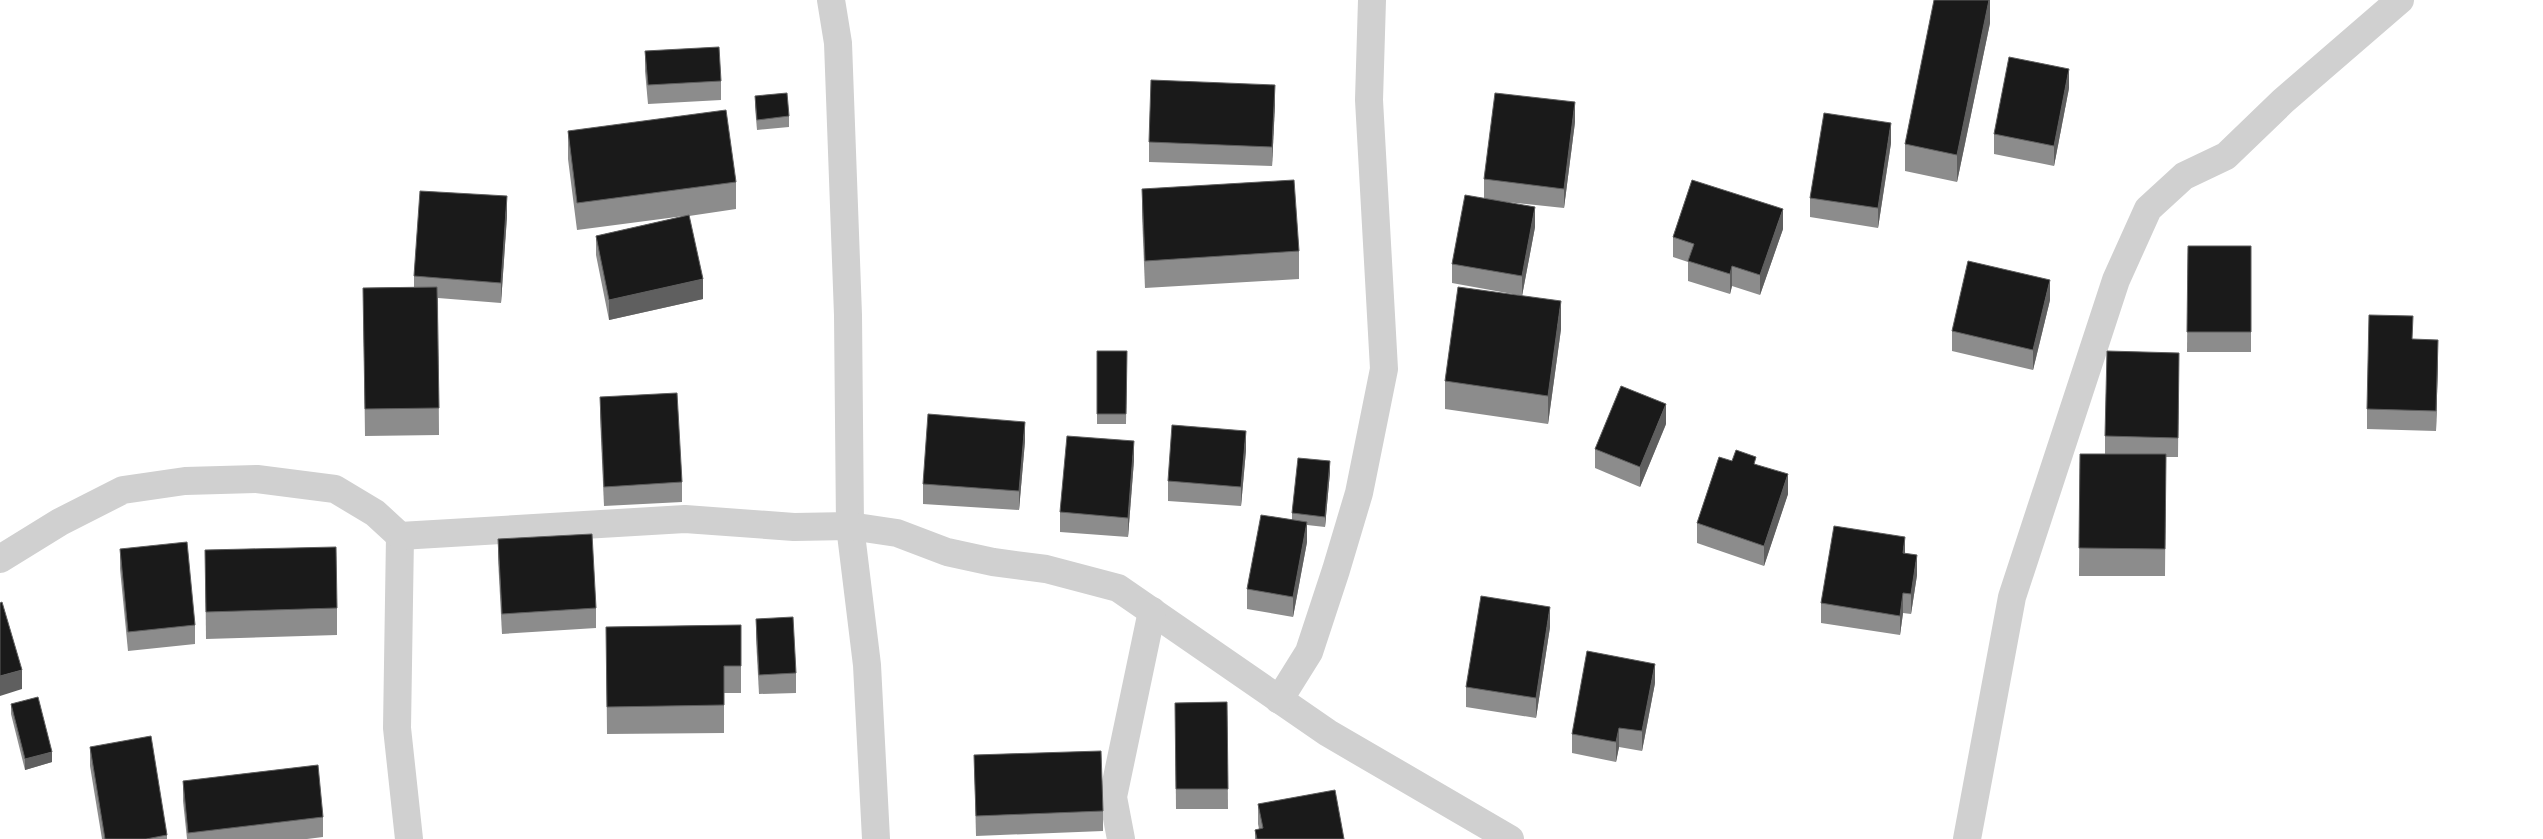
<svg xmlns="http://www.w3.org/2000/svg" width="2543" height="839" viewBox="0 0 2543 839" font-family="Commissioner,sans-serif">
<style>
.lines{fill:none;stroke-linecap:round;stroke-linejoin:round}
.street{stroke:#d0d0d0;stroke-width:28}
.wall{fill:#8c8c8c}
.shaded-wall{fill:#5f5f5f}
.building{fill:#1a1a1a;stroke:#5f5f5f}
</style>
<rect width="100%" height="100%" fill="#fff"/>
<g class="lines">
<!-- street -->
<g class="street">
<polyline points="831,0 838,43 848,315 850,526 867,665 876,839"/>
<polyline points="400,536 397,728 409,839"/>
<polyline points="0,559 60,522 123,490 185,481 257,479 335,489 375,513 400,536 685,519 794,527 850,526 897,533 947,552 993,562 1046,569 1118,588 1328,733 1510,839"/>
<polyline points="1279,700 1309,652 1336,570 1359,493 1384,369 1369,100 1372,0"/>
<polyline points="1121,839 1113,797 1152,611"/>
<polyline points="1967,839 2012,597 2116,280 2148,209 2184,176 2226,156 2283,101 2400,0"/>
</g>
</g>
<!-- wall -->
<g class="wall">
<polygon points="1990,0 1990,23 1957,182 1905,171 1905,144"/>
<polygon points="645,51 721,81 721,100 648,104 645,71"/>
<polygon points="2069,88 2054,166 1994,154 1994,134"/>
<polygon points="755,96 789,116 789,127 757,130 755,107"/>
<polygon points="1275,104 1272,166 1149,162 1149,142"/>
<polygon points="1575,122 1564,208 1497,201 1535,227 1522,296 1561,329 1548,424 1445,409 1445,381 1518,295 1452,283 1452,264 1484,198 1484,179"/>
<polygon points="568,131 736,182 736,209 689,216 703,299 609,320 596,255 596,236 684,216 577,230 568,159"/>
<polygon points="1891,143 1878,228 1810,217 1810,198"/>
<polygon points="1142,189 1299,251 1299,279 1145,288 1142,216"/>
<polygon points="507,216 501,303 438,298 439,435 365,436 363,288 414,287 414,276"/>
<polygon points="1783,229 1760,295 1732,286 1730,294 1688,281 1688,262 1673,257 1673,237"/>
<polygon points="2188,246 2251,246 2251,352 2187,352"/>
<polygon points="2050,300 2033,370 1952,351 1952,331"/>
<polygon points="2413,339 2438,360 2436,431 2367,429 2367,409"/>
<polygon points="1097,351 1127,351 1126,424 1097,424"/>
<polygon points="2179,353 2178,457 2166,457 2165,576 2079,576 2080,454 2105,454 2105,436"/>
<polygon points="600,397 682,482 682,502 604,506 600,417"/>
<polygon points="1666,424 1640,487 1595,468 1595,449"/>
<polygon points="1025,441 1019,510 923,504 923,484"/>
<polygon points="1246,450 1241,506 1168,501 1168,481"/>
<polygon points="1134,460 1128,537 1060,532 1060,512"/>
<polygon points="1732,461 1756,464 1788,494 1764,566 1697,543 1697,523"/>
<polygon points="1330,472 1325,527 1307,525 1307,542 1293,617 1247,609 1247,589 1292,520 1292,513"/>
<polygon points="498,539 596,608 596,628 502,634 498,559"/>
<polygon points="120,549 195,625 195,644 128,651 120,569"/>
<polygon points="205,550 337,608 337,635 206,639"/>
<polygon points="1905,553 1917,575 1911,614 1903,613 1900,635 1821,623 1821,603"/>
<polygon points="756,619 796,673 796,693 759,694 756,639"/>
<polygon points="741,625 741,693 724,693 724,733 607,734 606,627"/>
<polygon points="1550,627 1536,718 1466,707 1466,687"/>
<polygon points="1655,683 1642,751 1619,747 1616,762 1572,753 1572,734"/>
<polygon points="1227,702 1228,809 1176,809 1175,703"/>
<polygon points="11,704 52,762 25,770 11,714"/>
<polygon points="90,747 167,835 167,839 102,839 90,766"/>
<polygon points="974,755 1103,811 1103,831 976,836"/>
<polygon points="183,781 323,817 323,837 307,839 187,839 183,801"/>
<polygon points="1258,804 1344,839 1255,839 1255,830 1259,829 1258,824"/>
</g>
<!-- shaded-wall -->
<g class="shaded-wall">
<polygon points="1989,0 1990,0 1990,23 1957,182 1957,155"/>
<polygon points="2069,69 2069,88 2054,166 2054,146"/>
<polygon points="1275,85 1275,104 1272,166 1272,147"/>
<polygon points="1575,102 1575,122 1564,208 1564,189"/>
<polygon points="1891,123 1891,143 1878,228 1878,208"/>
<polygon points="507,196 507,216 501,303 501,283"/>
<polygon points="1535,207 1535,227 1522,296 1522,276"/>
<polygon points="1783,209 1783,229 1760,295 1760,275"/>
<polygon points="1732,266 1732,286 1730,294 1730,274"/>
<polygon points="703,279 703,299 609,320 609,300"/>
<polygon points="2050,280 2050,300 2033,370 2033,350"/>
<polygon points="1561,301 1561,329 1548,424 1548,396"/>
<polygon points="2438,340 2438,360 2436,431 2436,411"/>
<polygon points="1666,404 1666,424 1640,487 1640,467"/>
<polygon points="1025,422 1025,441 1019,510 1019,491"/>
<polygon points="1246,431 1246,450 1241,506 1241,487"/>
<polygon points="1134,441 1134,460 1128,537 1128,518"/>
<polygon points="1330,461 1330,472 1325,527 1325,517"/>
<polygon points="1788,474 1788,494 1764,566 1764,546"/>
<polygon points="1307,522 1307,542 1293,617 1293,597"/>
<polygon points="1905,537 1905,557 1903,553"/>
<polygon points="1917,555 1917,575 1911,614 1911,594"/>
<polygon points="1903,593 1903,613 1900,635 1900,616"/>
<polygon points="1550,607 1550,627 1536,718 1536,698"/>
<polygon points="1655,664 1655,683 1642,751 1642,731"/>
<polygon points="22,670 22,689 0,696 0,676"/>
<polygon points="1619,728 1619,747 1616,762 1616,742"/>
<polygon points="52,752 52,762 25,770 25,759"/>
</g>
<!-- building -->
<g class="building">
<polygon points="1934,0 1989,0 1957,155 1905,144"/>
<polygon points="719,47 721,81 648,85 645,51"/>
<polygon points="2009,57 2069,69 2054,146 1994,134"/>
<polygon points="1151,80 1275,85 1272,147 1149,142"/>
<polygon points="787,93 789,116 757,120 755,96"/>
<polygon points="1495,93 1575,102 1564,189 1484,179"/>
<polygon points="726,110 736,182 577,203 568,131"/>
<polygon points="1824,113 1891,123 1878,208 1810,198"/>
<polygon points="1294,180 1299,251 1145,261 1142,189"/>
<polygon points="1692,180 1783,209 1760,275 1732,266 1730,274 1688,261 1694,244 1673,237"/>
<polygon points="420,191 507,196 501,283 414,276"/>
<polygon points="1465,195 1535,207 1522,276 1452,264"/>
<polygon points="689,215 703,279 609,300 596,236"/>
<polygon points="2188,246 2251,246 2251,332 2187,332"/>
<polygon points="1968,261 2050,280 2033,350 1952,331"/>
<polygon points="437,287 439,408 365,409 363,288"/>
<polygon points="1458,287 1561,301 1548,396 1445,381"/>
<polygon points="2369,315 2413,316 2412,339 2438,340 2436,411 2367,409"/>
<polygon points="1097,351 1127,351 1126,414 1097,414"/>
<polygon points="2107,351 2179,353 2178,438 2105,436"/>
<polygon points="1621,386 1666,404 1640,467 1595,449"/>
<polygon points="677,393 682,482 604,487 600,397"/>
<polygon points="928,414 1025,422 1019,491 923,484"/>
<polygon points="1172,425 1246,431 1241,487 1168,481"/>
<polygon points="1067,436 1134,441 1128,518 1060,512"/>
<polygon points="1736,450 1756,457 1754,464 1788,474 1764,546 1697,523 1719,457 1732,461"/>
<polygon points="2080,454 2166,454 2165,549 2079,548"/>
<polygon points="1298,458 1330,461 1325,517 1292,513"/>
<polygon points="1261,515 1307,522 1293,597 1247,589"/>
<polygon points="1834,526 1905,537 1903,553 1917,555 1911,594 1903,593 1900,616 1821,603"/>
<polygon points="592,534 596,608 502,614 498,539"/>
<polygon points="187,542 195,625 128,632 120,549"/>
<polygon points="336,547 337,608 206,612 205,550"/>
<polygon points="1481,596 1550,607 1536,698 1466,687"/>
<polygon points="2,602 22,670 0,676 0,603"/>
<polygon points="793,617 796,673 759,675 756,619"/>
<polygon points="741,625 741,666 724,666 724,705 607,707 606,627"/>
<polygon points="1587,651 1655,664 1642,731 1619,728 1616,742 1572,734"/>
<polygon points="38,697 52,752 25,759 11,704"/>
<polygon points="1227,702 1228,789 1176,789 1175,703"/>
<polygon points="151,736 167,835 146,839 105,839 90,747"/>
<polygon points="1101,751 1103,811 976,816 974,755"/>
<polygon points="318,765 323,817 188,833 183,781"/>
<polygon points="1335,790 1344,839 1257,839 1255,830 1263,828 1258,804"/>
</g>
</svg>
